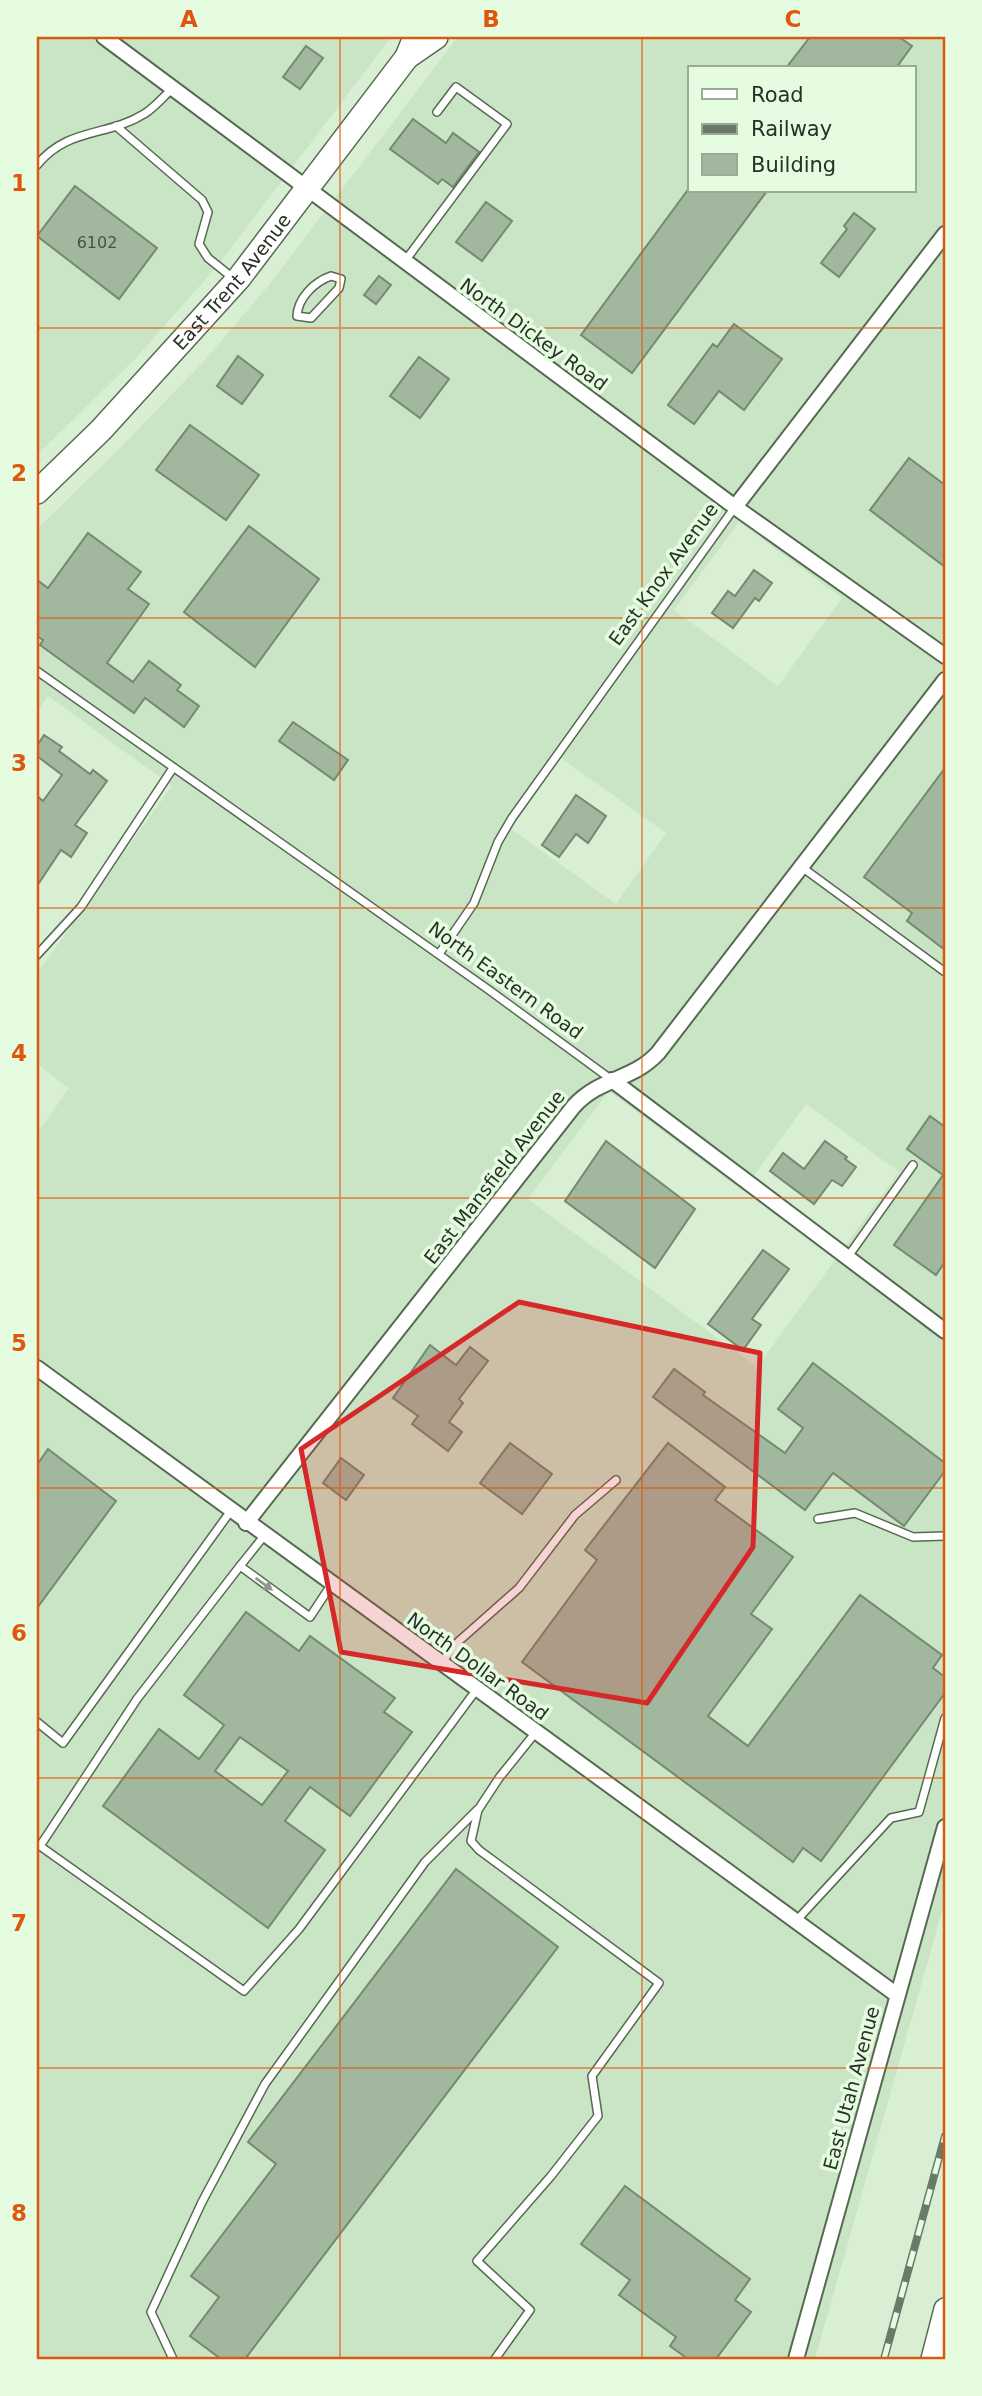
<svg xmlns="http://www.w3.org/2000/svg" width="982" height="2396" viewBox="0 0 982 2396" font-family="'DejaVu Sans',sans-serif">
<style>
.built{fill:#cae5c5;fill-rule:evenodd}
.building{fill:#a2b89e;stroke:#748970;stroke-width:2;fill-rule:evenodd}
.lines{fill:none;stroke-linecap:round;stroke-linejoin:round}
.lane-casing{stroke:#566a52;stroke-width:10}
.street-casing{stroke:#566a52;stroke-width:18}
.secondary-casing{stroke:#566a52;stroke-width:24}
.primary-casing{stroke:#566a52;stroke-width:26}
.lane{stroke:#fff;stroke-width:7}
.street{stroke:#fff;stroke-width:14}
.secondary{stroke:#fff;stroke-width:21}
.primary{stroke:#fff;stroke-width:23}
.rail-casing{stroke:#6b7968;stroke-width:8}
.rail{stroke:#e5fce1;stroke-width:5;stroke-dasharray:16;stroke-linecap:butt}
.oneway{fill:#949892}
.marked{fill:#d62828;fill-opacity:0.2;stroke:#d62828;stroke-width:5;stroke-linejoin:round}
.grid{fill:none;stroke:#de570d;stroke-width:2;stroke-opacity:0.55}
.labels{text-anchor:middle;stroke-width:7;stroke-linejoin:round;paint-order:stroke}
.number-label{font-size:16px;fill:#465344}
.street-label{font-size:19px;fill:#283126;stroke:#e5fce1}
.neatline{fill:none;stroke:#de570d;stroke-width:2.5}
.grid-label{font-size:23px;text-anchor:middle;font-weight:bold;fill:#de570d}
</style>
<rect width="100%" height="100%" fill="#d8efd4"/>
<!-- built -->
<g class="built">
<polygon points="37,37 391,37 220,263 136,358 37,455"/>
<path d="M458 37H945V1901L815 2359H37V1134L69 1088 37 1064V973L172 786 48 696 37 712V529L121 447 205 360 268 286ZM690 68H914V191H690ZM739 522 842 598 778 686 674 610ZM561 758 666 833 616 904 511 829ZM609 1091 743 1191 806 1104 899 1172 757 1367 528 1199Z"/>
</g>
<!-- building -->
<g class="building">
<polygon points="810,37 899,37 912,46 896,68 786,68"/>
<polygon points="306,46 323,58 300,89 283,77"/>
<polygon points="413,119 446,143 453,133 479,152 453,187 442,179 438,184 390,149"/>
<polygon points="75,186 157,248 119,299 37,236"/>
<polygon points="687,191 767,191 632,373 581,335"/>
<polygon points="486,202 512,221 482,261 456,242"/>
<polygon points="854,213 875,229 839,277 821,263 847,229 844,226"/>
<polygon points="379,276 391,285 376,304 364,295"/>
<polygon points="734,324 782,359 744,410 719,391 694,424 668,405 713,344 717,347"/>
<polygon points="238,356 263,375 242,404 217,386"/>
<polygon points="419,357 449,379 420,418 390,396"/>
<polygon points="190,425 259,475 226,520 156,470"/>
<polygon points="909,458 945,485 945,567 870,510"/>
<polygon points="249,526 319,579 255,667 184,612"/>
<polygon points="88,533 141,572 128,589 149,604 107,663 133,682 149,661 181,685 177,690 199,706 184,727 145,698 134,713 40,645 43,640 37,636 37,580 48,588"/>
<polygon points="754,570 772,583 759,601 755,598 733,628 712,613 728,591 735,596"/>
<polygon points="293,722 348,760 334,780 279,741"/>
<polygon points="44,735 62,747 59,751 90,774 93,770 107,781 75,825 87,833 71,857 61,850 37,886 37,796 43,801 62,775 37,756 37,746"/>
<polygon points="945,768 945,950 907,921 912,913 864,877"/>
<polygon points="576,795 606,816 588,843 576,834 559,857 542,845"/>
<polygon points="930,1116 945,1127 945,1262 936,1275 894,1245 943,1175 907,1149"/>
<polygon points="606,1141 695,1209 655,1268 565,1201"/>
<polygon points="825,1141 847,1157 845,1159 856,1167 842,1186 832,1180 814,1204 770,1171 783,1153 804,1169"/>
<polygon points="763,1250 789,1269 752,1319 761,1325 743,1350 708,1324"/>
<polygon points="430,1345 456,1365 470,1347 488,1361 459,1399 463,1403 449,1422 462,1432 448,1451 412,1424 418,1416 393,1398"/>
<polygon points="813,1363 945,1463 945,1471 904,1526 833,1473 805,1510 653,1397 674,1369 705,1392 703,1395 785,1453 803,1428 778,1409"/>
<polygon points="510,1443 552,1474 522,1514 480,1483"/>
<polygon points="668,1443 725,1487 715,1500 793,1557 751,1614 772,1629 708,1716 748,1746 860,1595 942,1655 933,1668 945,1677 945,1693 821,1861 803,1848 793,1862 522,1662 597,1560 585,1550"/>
<polygon points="48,1449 116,1501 37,1608 37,1465"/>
<polygon points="341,1458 364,1475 346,1500 323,1483"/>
<path d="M246 1612 299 1651 310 1636 395 1698 384 1712 412 1732 350 1816 310 1787 285 1821 325 1850 268 1928 103 1806 159 1729 199 1759 224 1725 184 1695ZM240 1737 288 1771 262 1805 215 1771Z"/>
<polygon points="456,1869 558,1947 245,2359 221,2359 190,2336 219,2297 191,2276 276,2164 248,2142"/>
<polygon points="625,2186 750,2279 735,2300 751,2312 716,2359 688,2359 670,2346 676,2337 619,2295 630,2280 581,2244"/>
</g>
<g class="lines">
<!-- lane casing -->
<g class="lane-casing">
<g id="lane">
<polyline points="116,126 202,200 208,212 199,244 208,258 233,278"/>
<path d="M37 165C68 127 107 137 144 114 154 108 163 97 172 89"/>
<polyline points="405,261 507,124 456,87 437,112"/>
<path d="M331 276 341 279 339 288 311 318 297 316C298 298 314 282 331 276Z"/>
<polyline points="37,671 489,990 612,1080"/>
<polyline points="803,868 945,972"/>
<polyline points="439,954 474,903 498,842 512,818 735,507"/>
<polyline points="37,955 81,907 173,768"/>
<polyline points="847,1258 913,1165"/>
<polyline points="818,1519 855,1513 913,1537 945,1536"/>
<polyline points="264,1536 240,1566 310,1617 331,1585"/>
<polyline points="240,1566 137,1699 40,1846 244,1991 299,1929 477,1689"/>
<polyline points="441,1663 459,1641 519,1588 575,1515 616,1480"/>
<polyline points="37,1722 63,1743 230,1512"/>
<polyline points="796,1921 891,1818 919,1812 945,1718"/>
<polyline points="173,2359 151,2312 202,2202 265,2084 425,1862 477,1810"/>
<polyline points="495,2359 530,2310 477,2261 551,2176 598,2116 592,2076 659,1983 479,1850 471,1841 478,1810 499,1778 536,1732"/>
</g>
</g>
<!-- street casing -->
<g class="street-casing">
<g id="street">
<polyline points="104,37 735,507 945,656"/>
<polyline points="735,507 945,234"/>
<polyline points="612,1080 945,1331"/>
<path d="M37 1368C322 1579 611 1785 897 1995"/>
<path d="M246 1523 574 1106C601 1077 632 1081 658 1053L945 680"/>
<polyline points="796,2359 945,1827"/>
</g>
</g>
<!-- secondary casing -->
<g class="secondary-casing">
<polyline id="secondary" points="932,2359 945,2309"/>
</g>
<!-- primary casing -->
<g class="primary-casing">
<g id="primary">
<polyline points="407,57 436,37"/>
<path id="s1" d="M37 492 101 430 239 278 407 57 415 37"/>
</g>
</g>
<!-- lane -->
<use href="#lane" class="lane"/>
<!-- street -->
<use href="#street" class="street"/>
<!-- secondary -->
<use href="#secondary" class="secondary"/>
<!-- primary -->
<use href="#primary" class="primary"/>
<!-- rail casing -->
<g class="rail-casing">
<polyline id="rail" points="884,2359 945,2136"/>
</g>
<!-- rail -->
<use href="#rail" class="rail"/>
</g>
<!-- one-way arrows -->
<defs><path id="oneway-solid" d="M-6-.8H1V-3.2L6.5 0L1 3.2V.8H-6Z" transform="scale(1.75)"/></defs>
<use class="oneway" href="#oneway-solid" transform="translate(264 1584) rotate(36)"/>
<!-- marked area -->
<path class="marked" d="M519 1302 760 1353 753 1547 647 1703 341 1652 301 1449Z"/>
<!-- grid -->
<path class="grid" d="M340 37V2359M642 37V2359M37 328H945M37 618H945M37 908H945M37 1198H945M37 1488H945M37 1778H945M37 2068H945"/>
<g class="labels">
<!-- number labels -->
<g class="number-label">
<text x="97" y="248">6102</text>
</g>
<!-- street labels -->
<g class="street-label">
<text dy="7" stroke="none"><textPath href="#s1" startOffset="287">East Trent Avenue</textPath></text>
<text transform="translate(534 334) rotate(36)" y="7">North Dickey Road</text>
<text transform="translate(663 574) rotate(-54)" y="7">East Knox Avenue</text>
<text transform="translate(506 980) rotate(36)" y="7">North Eastern Road</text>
<text transform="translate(494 1177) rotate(-52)" y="7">East Mansfield Avenue</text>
<text transform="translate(478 1666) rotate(36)" y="7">North Dollar Road</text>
<text transform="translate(851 2088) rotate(-75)" y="7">East Utah Avenue</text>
</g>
</g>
<!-- border -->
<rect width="982" height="2396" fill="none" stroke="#e5fce1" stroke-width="77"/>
<!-- legend -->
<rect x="688" y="66" width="228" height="126" fill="#e5fce1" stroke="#99ab96" stroke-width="2"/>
<rect x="702" y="89" width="35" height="10" fill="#ffffff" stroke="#99ab96" stroke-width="2"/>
<text x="751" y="102" font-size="21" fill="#283126">Road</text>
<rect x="702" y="124" width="35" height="10" fill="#6b7968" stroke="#99ab96" stroke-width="2"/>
<text x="751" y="136" font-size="21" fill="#283126">Railway</text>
<rect x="702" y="154" width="35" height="21" fill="#a2b89e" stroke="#99ab96" stroke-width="2"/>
<text x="751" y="172" font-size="21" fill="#283126">Building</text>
<rect x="38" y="38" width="906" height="2320" class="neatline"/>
<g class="grid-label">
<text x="189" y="27">A</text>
<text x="491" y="27">B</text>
<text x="793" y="27">C</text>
<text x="19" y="191">1</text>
<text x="19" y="481">2</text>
<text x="19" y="771">3</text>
<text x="19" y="1061">4</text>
<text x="19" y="1351">5</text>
<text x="19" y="1641">6</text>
<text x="19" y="1931">7</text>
<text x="19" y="2221">8</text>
</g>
</svg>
